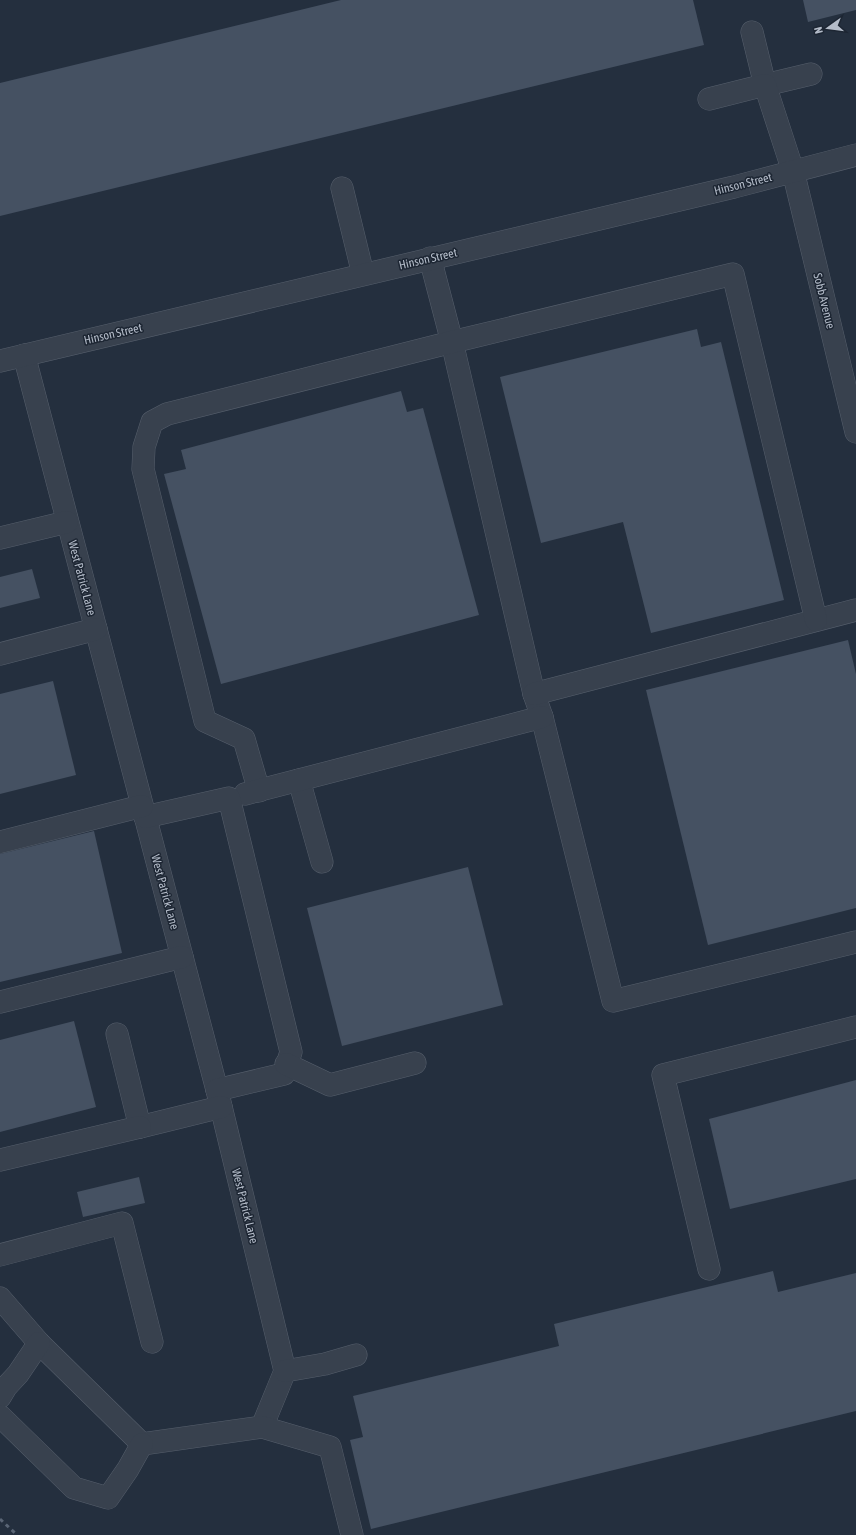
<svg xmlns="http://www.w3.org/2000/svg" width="856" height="1535" viewBox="0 0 856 1535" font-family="'Asap Condensed',sans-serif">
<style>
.building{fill:#455162}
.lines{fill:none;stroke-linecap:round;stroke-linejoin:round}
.minor-casing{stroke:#565f6c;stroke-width:23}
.minor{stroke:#38414e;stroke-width:22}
.rail{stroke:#5a6575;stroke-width:3;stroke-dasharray:4 4;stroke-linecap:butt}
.labels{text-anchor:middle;stroke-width:3;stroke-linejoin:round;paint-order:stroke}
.street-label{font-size:12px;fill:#b4bcc9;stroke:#1d2633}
</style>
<rect width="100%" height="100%" fill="#242f3e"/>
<!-- building -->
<g class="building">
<polygon points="341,0 693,0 704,45 0,216 0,83"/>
<polygon points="803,0 856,0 856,10 808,22"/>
<polygon points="697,329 701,347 721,342 784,600 651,633 623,522 541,543 500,377"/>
<polygon points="401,391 407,412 423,408 479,615 221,684 164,474 186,469 181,450"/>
<polygon points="32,569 40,598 0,608 0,577"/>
<polygon points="848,640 856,674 856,908 708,945 646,690"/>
<polygon points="53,681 76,775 0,794 0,694"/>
<polygon points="94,831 122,953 0,982 0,854"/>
<polygon points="468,867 503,1005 342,1046 307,908"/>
<polygon points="74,1021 96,1107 0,1132 0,1040"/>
<polygon points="856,1080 856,1179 730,1209 709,1119"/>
<polygon points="139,1177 145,1203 83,1217 77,1192"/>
<polygon points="773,1271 778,1292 856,1273 856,1411 371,1529 350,1440 363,1437 353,1396 559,1346 554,1324"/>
</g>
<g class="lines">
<!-- minor casing -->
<g class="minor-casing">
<g id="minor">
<polyline points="752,32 765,85 811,74"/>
<polyline points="709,99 765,85 793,171 856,432"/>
<polyline points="342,188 363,274"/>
<polyline points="430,258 452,342 534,694 542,717 613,1001 856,942"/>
<polyline points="24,355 217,1090 285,1371 262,1427"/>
<polyline points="0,361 734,187 856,155"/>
<polyline points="0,538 67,522"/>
<polyline points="0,654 96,629"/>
<polyline points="534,694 856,610"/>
<polyline points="299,780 322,862"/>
<polyline points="259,791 244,739 205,721 143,469 144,447 152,422 167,414 452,342 733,274 816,620"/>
<polyline points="245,794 542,717"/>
<polyline points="145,817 229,798 291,1052 284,1074 217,1090"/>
<polyline points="0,842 142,806"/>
<polyline points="0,1002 182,957"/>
<polyline points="117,1034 140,1127 221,1107"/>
<polyline points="286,1064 330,1085 415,1063"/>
<polyline points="0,1160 140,1127"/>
<polyline points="0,1255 122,1223 152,1342"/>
<polyline points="709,1269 663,1075 856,1027"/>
<polyline points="0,1298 39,1343 142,1444 262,1427 330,1447 352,1535"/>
<polyline points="285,1371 325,1364 356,1355"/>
<polyline points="0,1397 6,1387 18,1374 39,1343"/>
<polyline points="0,1416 74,1488 108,1498 128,1469 142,1444"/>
</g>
</g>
<!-- minor -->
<use href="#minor" class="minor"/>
<!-- rail -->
<polyline class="rail" points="0,1519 17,1535"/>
</g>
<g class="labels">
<!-- street labels -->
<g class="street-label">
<text transform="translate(743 184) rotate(-14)" y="4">Hinson Street</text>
<text transform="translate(428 259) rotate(-13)" y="4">Hinson Street</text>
<text transform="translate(824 301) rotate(76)" y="4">Sobb Avenue</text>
<text transform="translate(113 334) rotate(-13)" y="4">Hinson Street</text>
<text transform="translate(82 578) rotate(75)" y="4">West Patrick Lane</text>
<text transform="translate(165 892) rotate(75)" y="4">West Patrick Lane</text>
<text transform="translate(245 1206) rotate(76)" y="4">West Patrick Lane</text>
</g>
</g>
<!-- north arrow -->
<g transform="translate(828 28) rotate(256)" stroke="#1d2633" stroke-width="3" paint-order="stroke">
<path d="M0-3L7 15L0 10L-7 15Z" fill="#b4bcc9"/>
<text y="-6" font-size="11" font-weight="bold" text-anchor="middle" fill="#b4bcc9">N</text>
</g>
</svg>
